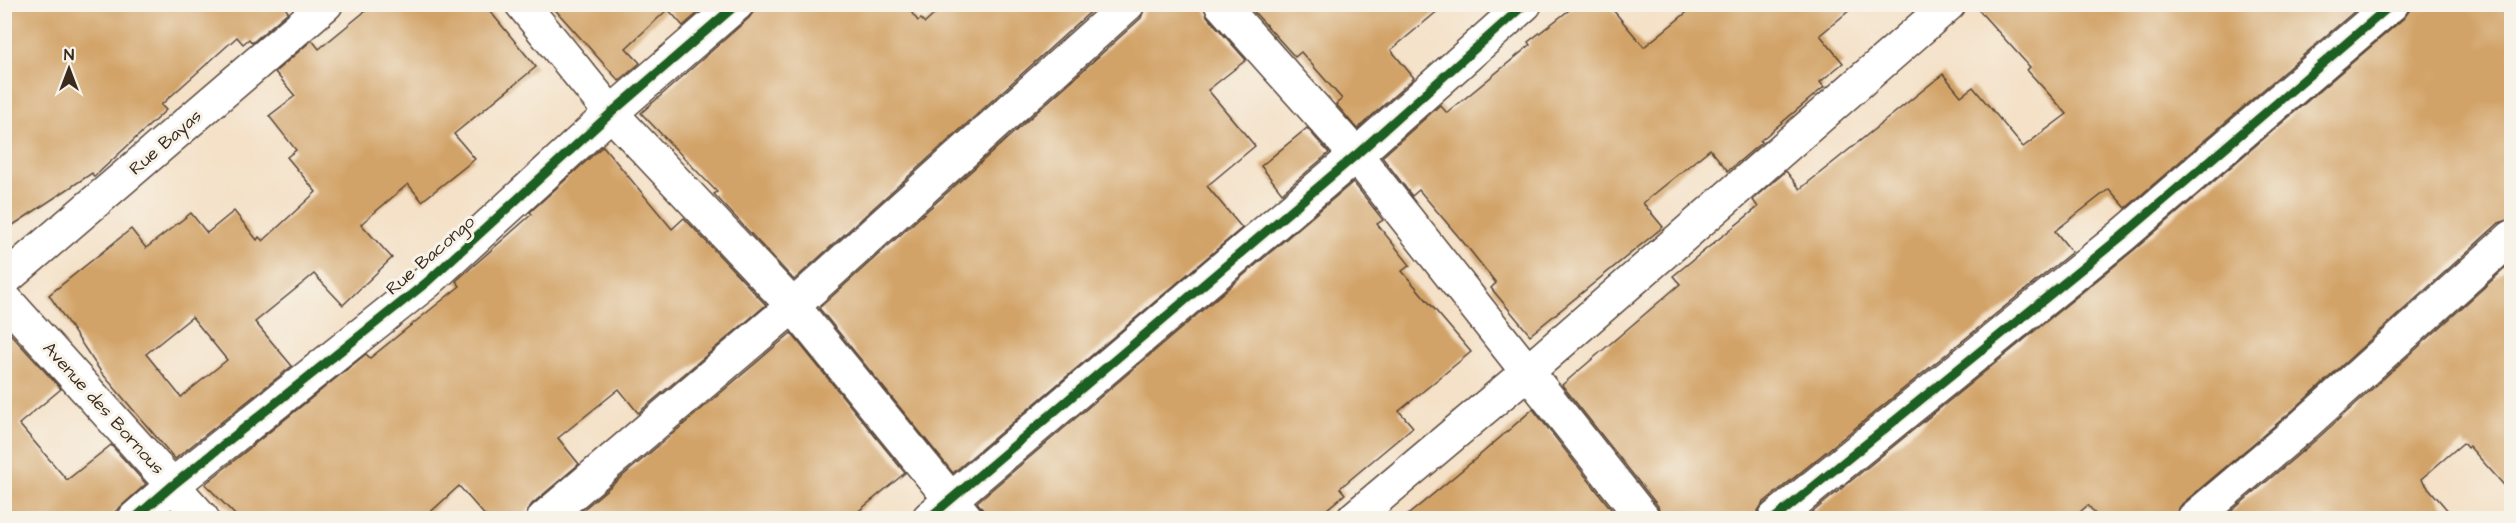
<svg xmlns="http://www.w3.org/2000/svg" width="2516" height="523" viewBox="0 0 2516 523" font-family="'Architects Daughter',sans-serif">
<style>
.building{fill:#d2a368;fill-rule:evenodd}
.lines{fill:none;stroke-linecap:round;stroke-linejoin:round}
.street-casing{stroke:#574538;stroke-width:36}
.street{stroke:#fff;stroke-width:33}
.cycleway-casing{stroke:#f7f3e8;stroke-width:13}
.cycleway{stroke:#1b5e20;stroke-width:9}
.labels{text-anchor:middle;stroke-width:6;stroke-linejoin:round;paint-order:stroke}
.street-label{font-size:18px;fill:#3b2a1e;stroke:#f7f3e8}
</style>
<rect width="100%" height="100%" fill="#f7f3e8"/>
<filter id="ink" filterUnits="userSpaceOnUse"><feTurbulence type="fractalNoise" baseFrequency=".0167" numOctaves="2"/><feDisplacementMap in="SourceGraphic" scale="12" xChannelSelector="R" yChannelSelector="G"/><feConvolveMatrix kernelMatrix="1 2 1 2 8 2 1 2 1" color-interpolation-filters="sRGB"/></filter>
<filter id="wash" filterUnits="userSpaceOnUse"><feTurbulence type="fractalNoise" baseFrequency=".008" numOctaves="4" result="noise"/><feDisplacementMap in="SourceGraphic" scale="24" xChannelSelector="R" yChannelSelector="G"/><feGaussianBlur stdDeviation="1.35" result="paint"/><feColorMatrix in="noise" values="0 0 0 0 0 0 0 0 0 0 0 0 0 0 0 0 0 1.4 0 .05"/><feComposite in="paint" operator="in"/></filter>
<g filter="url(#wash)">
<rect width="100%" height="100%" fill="#f4e1c8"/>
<g id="blocks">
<!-- building -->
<g class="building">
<polygon points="4,4 283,4 288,12 252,43 249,39 243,44 237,37 161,105 166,110 94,177 92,173 4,231"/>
<path d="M374 4H484L536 67 454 134 475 159 422 201 408 184 361 224 392 258 343 305 314 274 255 322 292 366 175 459 101 372 49 295 131 229 146 248 191 213 207 233 234 211 257 240 259 237 263 241 316 192 287 157 296 150 269 116 295 96 275 72 312 40 319 49ZM192 317 227 360 181 397 146 354Z"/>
<polygon points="550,4 708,4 683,26 668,9 626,48 640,63 619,81"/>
<polygon points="755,4 905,4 918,21 921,19 925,23 946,4 1099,4 794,280 714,194 717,192 641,113 749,18 754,11"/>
<polygon points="1146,4 1203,4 1207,16 1246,60 1208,90 1255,146 1207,186 1242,228 953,473 819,308 1141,18"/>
<polygon points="1247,4 1446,4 1391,50 1414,78 1357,129 1336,104 1342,99 1301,52 1295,57"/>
<polygon points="1577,4 1608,4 1644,47 1697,4 1857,4 1820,35 1843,63 1820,82 1824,87 1760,141 1762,142 1728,171 1710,149 1643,203 1663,227 1530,335 1491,288 1496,283 1469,249 1419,190 1412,196 1382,157 1440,105 1447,113 1530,45 1528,42"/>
<polygon points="1973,4 2363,4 2126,208 2109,189 2055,231 2072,252 1763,503 1758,511 1757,519 1661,519 1658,506 1562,385 1680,284 1673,276 1758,207 1753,200 1786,171 1800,189 1943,74 1961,96 1973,87 2023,147 2067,114 2027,70 2030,67"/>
<polygon points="2410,4 2511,4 2511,219 2499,223 2293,410 2182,504 2177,511 2176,519 2099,519 2088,505 2072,519 1804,519 2134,250 2404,18 2409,11"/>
<polygon points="1307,128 1329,153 1282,193 1261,166"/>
<polygon points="603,146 672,229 684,218 766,305 638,413 619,389 558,438 579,464 532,504 527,511 526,519 488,519 459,486 423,519 239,519 205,484 366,354 370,358 460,286 456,281 532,214 530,212"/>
<polygon points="1353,182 1383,220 1377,224 1410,265 1402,271 1471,352 1399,411 1413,427 1340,488 1345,494 1315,519 990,519 977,502"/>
<polygon points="2511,263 2511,493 2469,446 2467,448 2463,443 2421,479 2455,519 2222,519 2318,438"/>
<polygon points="4,327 61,389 19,424 67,480 111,445 146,484 107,519 4,519"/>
<polygon points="791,333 905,473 849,519 572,519"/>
<polygon points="1533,409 1619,519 1403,519 1473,461"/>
</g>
</g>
</g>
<g filter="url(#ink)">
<use href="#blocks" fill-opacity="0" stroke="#574538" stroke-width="1.5"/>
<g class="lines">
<!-- street casing -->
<g class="street-casing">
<g id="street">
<polyline points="522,4 611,113 793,306 966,518"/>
<polyline points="1221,4 1356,155 1643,518"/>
<polyline points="4,280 326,4"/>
<polyline points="4,298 202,518"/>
<polyline points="135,518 173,485 427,282 611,113 737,4"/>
<polyline points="544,518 793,306 1128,4"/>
<polyline points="929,518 1356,155 1525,4"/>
<polyline points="1354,518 1526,373 1949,4"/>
<polyline points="1775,518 2122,236 2392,4"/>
<polyline points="2194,518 2305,424 2512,237"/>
</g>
</g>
<!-- street -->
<use href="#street" class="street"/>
<!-- cycleway casing -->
<g class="cycleway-casing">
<g id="cycleway">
<polyline points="135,518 173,485 427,282 611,113 737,4"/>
<polyline points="929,518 1356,155 1525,4"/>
<polyline points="1775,518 2122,236 2392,4"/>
</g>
</g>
<!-- cycleway -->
<use href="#cycleway" class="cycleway"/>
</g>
</g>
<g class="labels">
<!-- street labels -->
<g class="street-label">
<text transform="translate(165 142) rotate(-41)" y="6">Rue Bayas</text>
<text transform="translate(430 255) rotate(-41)" y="6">Rue Bacongo</text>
<text transform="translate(104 408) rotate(48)" y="6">Avenue des Bornous</text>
</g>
</g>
<!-- margin -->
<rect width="2516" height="523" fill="none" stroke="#f7f3e8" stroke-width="24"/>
<!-- north arrow -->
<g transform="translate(69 69)" stroke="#f7f3e8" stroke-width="4.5" paint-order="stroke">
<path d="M0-4.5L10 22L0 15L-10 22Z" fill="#3b2a1e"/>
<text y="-9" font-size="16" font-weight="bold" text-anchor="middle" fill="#3b2a1e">N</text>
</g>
</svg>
